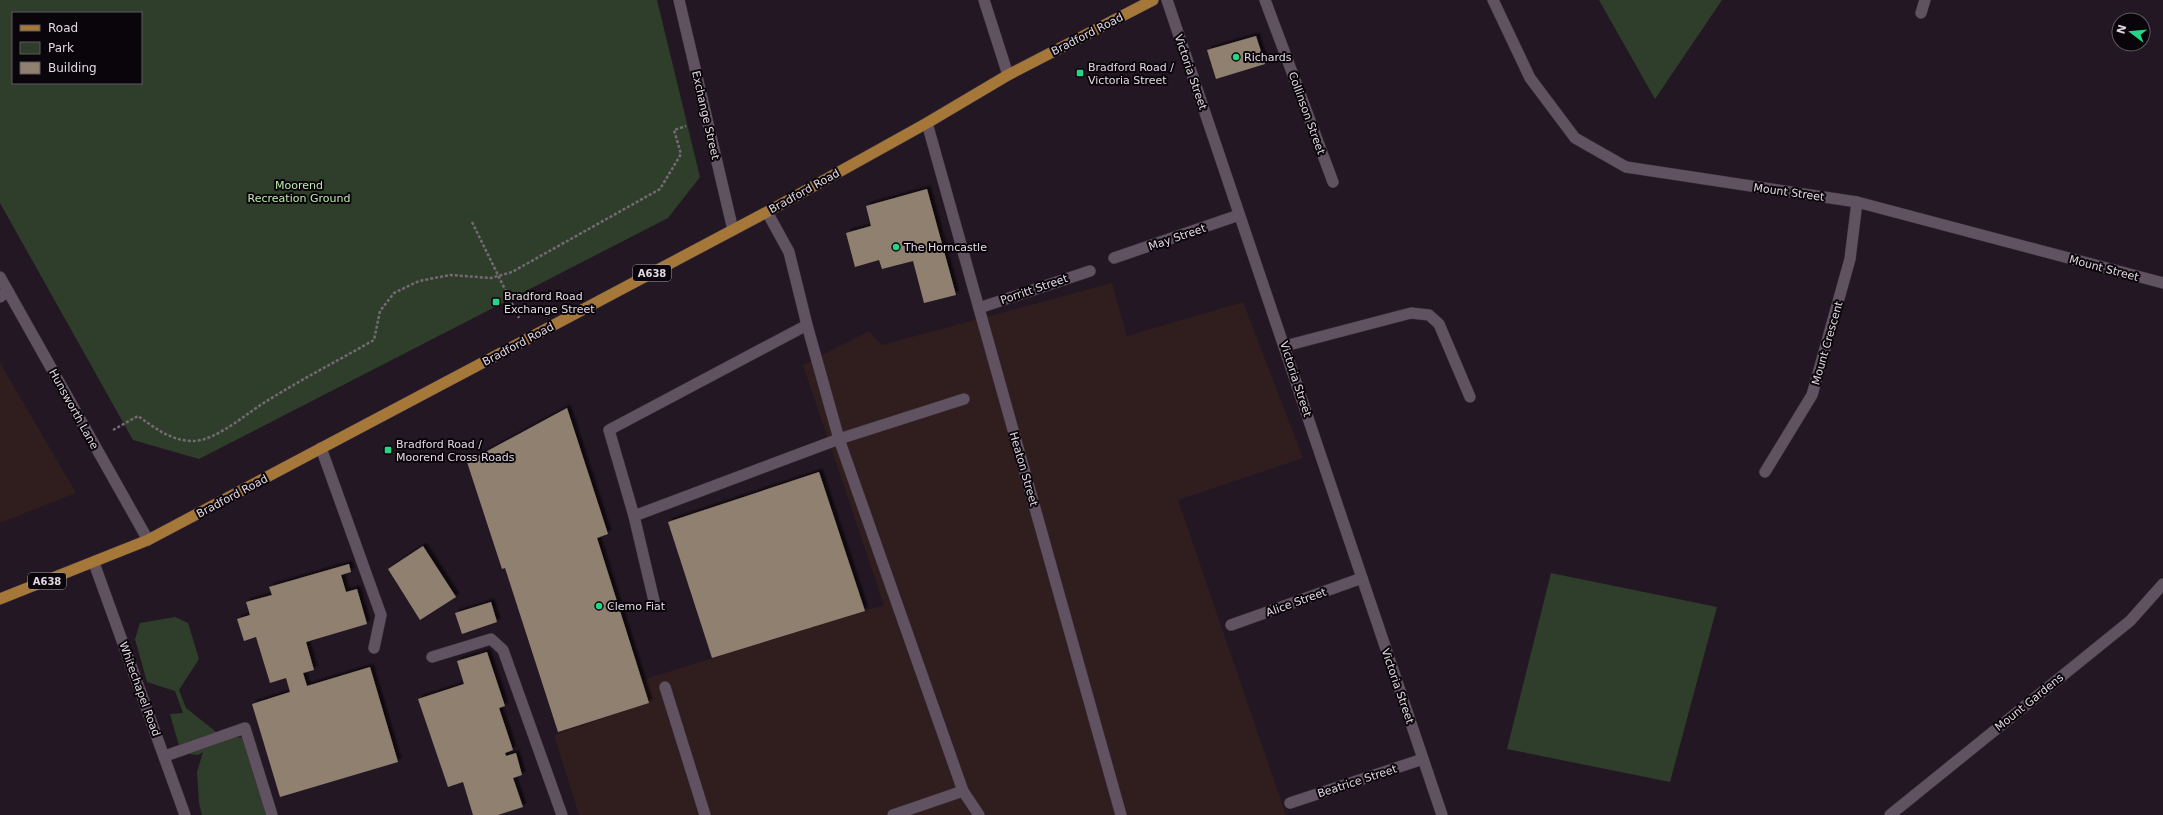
<svg xmlns="http://www.w3.org/2000/svg" width="2163" height="815" viewBox="0 0 2163 815" font-family="'DejaVu Sans',sans-serif">
<style>
.industrial{fill:#301d1d}
.green{fill:#2f3e2a;fill-rule:evenodd}
.building{fill:#908070;filter:url(#shadow)}
.lines{fill:none;stroke-linecap:round;stroke-linejoin:round}
.service-casing{stroke:#3c323c;stroke-width:12}
.minor-casing{stroke:#3c323c;stroke-width:12}
.tertiary-casing{stroke:#3c323c;stroke-width:12}
.secondary-casing{stroke:#3c323c;stroke-width:12}
.primary-casing{stroke:#3c323c;stroke-width:12}
.path{stroke:#746974;stroke-width:2.5;stroke-dasharray:3 2;stroke-linecap:butt}
.service{stroke:#615262;stroke-width:11}
.minor{stroke:#615262;stroke-width:11}
.tertiary{stroke:#615262;stroke-width:11}
.secondary{stroke:#615262;stroke-width:11}
.primary{stroke:#a5783a;stroke-width:11}
.poi-dot{fill:#22d887;stroke:#0a050a;stroke-width:1.5}
.labels{text-anchor:middle;stroke-width:4;stroke-linejoin:round;paint-order:stroke}
.shield{fill:#0a050a;stroke:#a099a0;stroke-width:1}
.shield-label{font-size:10px;font-weight:bold;fill:#e1d8e1}
.street-label{font-size:11px;fill:#e1d8e1;stroke:#0a050a}
.poi-label{font-size:11px;fill:#e1d8e1;stroke:#0a050a;text-anchor:start}
.park-label{font-size:11px;fill:#bae8ab;stroke:#0a050a}
</style>
<defs>
<filter id="shadow"><feDropShadow dx="3.5" dy="-3.5" stdDeviation="1" flood-color="#0009"/></filter>
</defs>
<rect width="100%" height="100%" fill="#241724"/>
<!-- industrial -->
<g class="industrial">
<polygon points="1112,283 1127,336 1243,302 1303,458 1178,500 1286,815 579,815 554,735 649,703 642,680 884,605 803,365 869,331 882,345"/>
<polygon points="0,363 76,493 0,523"/>
</g>
<!-- green -->
<g class="green">
<path d="M0 0H657L700 177 668 218 199 459 133 440 0 203ZM13 13H141V83H13Z"/>
<polygon points="1599,0 1722,0 1655,99"/>
<polygon points="1551,573 1717,607 1670,782 1507,749"/>
<polygon points="175,617 188,623 199,659 179,690 186,708 220,735 244,738 275,815 202,815 199,803 197,772 203,752 198,755 181,753 170,714 183,713 175,691 147,682 135,639 140,623"/>
</g>
<!-- building -->
<g class="building">
<polygon points="1256,36 1265,64 1216,79 1207,50"/>
<polygon points="927,189 956,295 924,303 913,261 882,269 879,260 855,267 846,233 871,226 866,206"/>
<polygon points="567,408 608,534 597,538 649,703 558,732 505,568 502,569 467,462"/>
<polygon points="819,472 865,611 712,658 668,522"/>
<polygon points="423,546 456,597 420,620 388,569"/>
<polygon points="349,564 351,572 341,575 346,592 357,589 367,624 306,642 314,670 303,673 307,686 370,667 398,762 280,797 252,704 290,692 286,678 270,683 256,637 244,641 237,619 250,615 246,602 272,595 269,587"/>
<polygon points="491,602 497,622 462,634 455,613"/>
<polygon points="487,652 505,706 499,708 513,750 505,753 506,756 516,753 522,775 513,778 523,807 498,815 473,815 463,782 448,787 418,699 464,684 457,661"/>
</g>
<g class="lines">
<!-- service casing -->
<g class="service-casing">
<g id="service">
<polyline points="1921,13 1925,0"/>
<polyline points="767,212 789,252 807,325 839,439 963,791 893,815"/>
<polyline points="807,325 609,430 634,516 839,439 964,399"/>
<polyline points="321,448 381,615 374,648"/>
<polyline points="634,516 655,605"/>
<polyline points="432,657 491,639 503,650 562,815"/>
<polyline points="665,687 705,815"/>
<polyline points="165,756 245,728 272,815"/>
<polyline points="963,791 979,815"/>
</g>
</g>
<!-- minor casing -->
<g class="minor-casing">
<g id="minor">
<polyline points="679,0 733,230"/>
<polyline points="984,0 1008,75"/>
<polyline points="1167,0 1442,815"/>
<polyline points="1265,0 1333,182"/>
<polyline points="1493,0 1530,78 1575,138 1626,167 1857,202 2163,283"/>
<polyline points="927,123 1121,815"/>
<polyline points="1114,258 1239,215"/>
<polyline points="0,297 8,291"/>
<polyline points="979,308 1090,271"/>
<polyline points="1285,346 1411,313 1429,315 1439,324 1470,397"/>
<polyline points="1765,472 1812,395 1850,259 1857,202"/>
<polyline points="1231,625 1362,578"/>
<polyline points="1290,803 1423,759"/>
<polyline points="1890,815 2130,621 2163,584"/>
</g>
</g>
<!-- tertiary casing -->
<g class="tertiary-casing">
<polyline id="tertiary" points="94,563 185,815"/>
</g>
<!-- secondary casing -->
<g class="secondary-casing">
<polyline id="secondary" points="0,277 148,540"/>
</g>
<!-- primary casing -->
<g class="primary-casing">
<polyline id="primary" points="0,599 148,540 767,212 927,123 1008,75 1153,0"/>
</g>
<!-- path -->
<g class="path">
<polyline points="472,222 519,318"/>
<path d="M113 430 138 416C155 428 171 441 193 441 217 441 249 411 270 399 304 378 339 360 374 340L380 311 394 293 419 281 450 275 491 278 512 272 660 189 681 154 674 130 686 126"/>
</g>
<!-- service -->
<use href="#service" class="service"/>
<!-- minor -->
<use href="#minor" class="minor"/>
<!-- tertiary -->
<use href="#tertiary" class="tertiary"/>
<!-- secondary -->
<use href="#secondary" class="secondary"/>
<!-- primary -->
<use href="#primary" class="primary"/>
</g>
<!-- markers -->
<g class="poi-dot">
<circle cx="1236" cy="57" r="4"/>
<rect x="1076" y="69" width="8" height="8" rx="2"/>
<circle cx="896" cy="247" r="4"/>
<rect x="492" y="298" width="8" height="8" rx="2"/>
<rect x="384" y="446" width="8" height="8" rx="2"/>
<circle cx="599" cy="606" r="4"/>
</g>
<g class="labels">
<!-- shield labels -->
<g class="shield">
<rect x="633" y="265" width="38" height="16" rx="3"/>
<rect x="28" y="573" width="38" height="16" rx="3"/>
</g>
<g class="shield-label">
<text x="652" y="277">A638</text>
<text x="47" y="585">A638</text>
</g>
<!-- street labels -->
<g class="street-label">
<text transform="translate(1087 34) rotate(-27)" y="4">Bradford Road</text>
<text transform="translate(1191 72) rotate(71)" y="4">Victoria Street</text>
<text transform="translate(1307 113) rotate(70)" y="4">Collinson Street</text>
<text transform="translate(706 115) rotate(77)" y="4">Exchange Street</text>
<text transform="translate(804 191) rotate(-29)" y="4">Bradford Road</text>
<text transform="translate(1789 192) rotate(8)" y="4">Mount Street</text>
<text transform="translate(1177 237) rotate(-19)" y="4">May Street</text>
<text transform="translate(2104 268) rotate(15)" y="4">Mount Street</text>
<text transform="translate(1034 289) rotate(-19)" y="4">Porritt Street</text>
<text transform="translate(1827 343) rotate(-74)" y="4">Mount Crescent</text>
<text transform="translate(518 344) rotate(-28)" y="4">Bradford Road</text>
<text transform="translate(1296 379) rotate(72)" y="4">Victoria Street</text>
<text transform="translate(74 409) rotate(61)" y="4">Hunsworth Lane</text>
<text transform="translate(1024 469) rotate(74)" y="4">Heaton Street</text>
<text transform="translate(232 496) rotate(-28)" y="4">Bradford Road</text>
<text transform="translate(1296 602) rotate(-20)" y="4">Alice Street</text>
<text transform="translate(1398 686) rotate(71)" y="4">Victoria Street</text>
<text transform="translate(140 689) rotate(70)" y="4">Whitechapel Road</text>
<text transform="translate(2029 702) rotate(-39)" y="4">Mount Gardens</text>
<text transform="translate(1357 781) rotate(-18)" y="4">Beatrice Street</text>
</g>
<!-- poi labels -->
<g class="poi-label">
<text x="1244" y="61">Richards</text>
<text x="1088" y="71">Bradford Road /<tspan x="1088" dy="13">Victoria Street</tspan></text>
<text x="904" y="251">The Horncastle</text>
<text x="504" y="300">Bradford Road<tspan x="504" dy="13">Exchange Street</tspan></text>
<text x="396" y="448">Bradford Road /<tspan x="396" dy="13">Moorend Cross Roads</tspan></text>
<text x="607" y="610">Clemo Fiat</text>
</g>
<!-- park labels -->
<g class="park-label">
<text x="299" y="189">Moorend<tspan x="299" dy="13">Recreation Ground</tspan></text>
</g>
</g>
<!-- legend -->
<rect x="12" y="12" width="130" height="72" fill="#0a050a" stroke="#605960"/>
<rect x="20" y="25" width="20" height="6" fill="#a5783a" stroke="#605960"/>
<text x="48" y="32" font-size="12" fill="#e1d8e1">Road</text>
<rect x="20" y="42" width="20" height="12" fill="#2f3e2a" stroke="#605960"/>
<text x="48" y="52" font-size="12" fill="#e1d8e1">Park</text>
<rect x="20" y="62" width="20" height="12" fill="#908070" stroke="#605960"/>
<text x="48" y="72" font-size="12" fill="#e1d8e1">Building</text>
<!-- north arrow -->
<g transform="translate(2131 32) rotate(286)"><circle r="19" fill="#0a050a" stroke="#605960"/>
<path d="M0-3L7 15L0 10L-7 15Z" fill="#22d887"/>
<text y="-6" font-size="11" font-weight="bold" text-anchor="middle" fill="#e1d8e1">N</text>
</g>
</svg>
